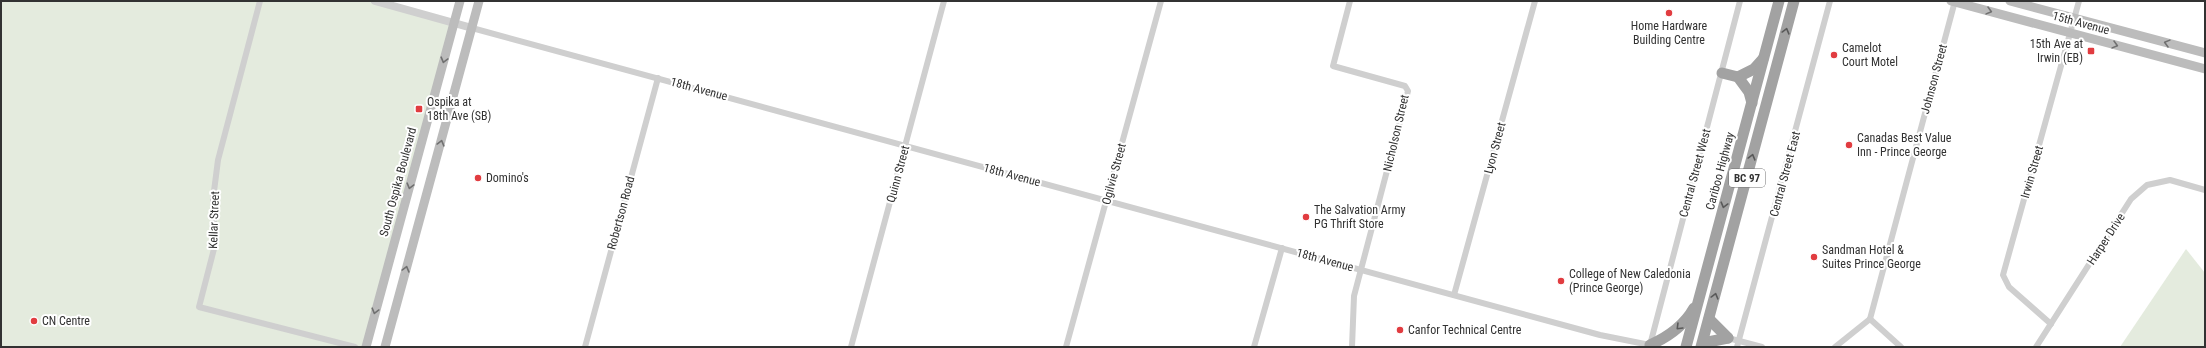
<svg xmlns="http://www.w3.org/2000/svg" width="2206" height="348" viewBox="0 0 2206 348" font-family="'Roboto Condensed',sans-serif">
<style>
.green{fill:#e4ebde}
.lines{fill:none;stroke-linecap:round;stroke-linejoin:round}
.minor{stroke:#cfcfcf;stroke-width:6}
.tertiary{stroke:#cfcfcf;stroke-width:8}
.secondary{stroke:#bcbcbc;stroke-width:9}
.trunk{stroke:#a2a2a2;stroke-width:11}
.oneway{stroke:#707070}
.oneway2{stroke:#595959}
.poi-dot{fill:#e13c40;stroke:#fff;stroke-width:1.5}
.labels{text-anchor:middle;stroke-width:4;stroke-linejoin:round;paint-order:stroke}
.shield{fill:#fff;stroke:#707070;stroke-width:1}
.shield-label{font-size:11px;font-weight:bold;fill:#323232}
.street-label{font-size:12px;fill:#323232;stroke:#fff}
.poi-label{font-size:12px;fill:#323232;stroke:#fff;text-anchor:start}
</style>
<rect width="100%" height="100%" fill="#fff"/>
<!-- green -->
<g class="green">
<polygon points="1,1 370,1 453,23 365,347 1,347"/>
<polygon points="2186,249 2205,273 2205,347 2120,347"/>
</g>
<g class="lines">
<!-- minor -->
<g class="minor">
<polyline points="260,1 218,160 213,199 215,245 199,307 355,347"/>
<polyline points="1350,1 1333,66 1405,86 1408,91 1354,296 1352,347"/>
<polyline points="472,28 1600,335 1650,345 1740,1"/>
<polyline points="1454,295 1535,1"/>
<polyline points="1870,319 1955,1"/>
<polyline points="1870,319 1901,347"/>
<polyline points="2051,324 2009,287 2003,275 2079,1"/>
<polyline points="1728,338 1762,347"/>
<polyline points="585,347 658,78"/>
<polyline points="851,347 944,1"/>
<polyline points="1066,347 1161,1"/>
<polyline points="1254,347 1282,248"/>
<polyline points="1737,347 1830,1"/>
<polyline points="1835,347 1870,319"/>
<polyline points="2036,347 2131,199 2147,185 2170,180 2205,190"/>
</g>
<!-- tertiary -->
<polyline class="tertiary" points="375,1 472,28"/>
<!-- secondary -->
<g class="secondary">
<polyline points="1951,1 2205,69"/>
<polyline points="2010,1 2205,53"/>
<polyline points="366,347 460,1"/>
<polyline points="385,347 479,1"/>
</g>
<!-- trunk -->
<g class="trunk">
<polyline points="1722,73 1738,77 1749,92 1752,103"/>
<polyline points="1738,77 1754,69 1763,59"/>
<polyline points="1709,319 1728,338"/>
<path d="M1650 345C1668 337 1684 326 1694 308"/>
<polyline points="1702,346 1708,342 1728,338"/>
<polyline points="1686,347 1779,1"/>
<polyline points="1701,347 1794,1"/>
</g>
</g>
<!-- one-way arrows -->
<defs><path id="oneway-chevron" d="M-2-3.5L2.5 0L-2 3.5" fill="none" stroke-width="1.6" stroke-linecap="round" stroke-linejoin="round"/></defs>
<g class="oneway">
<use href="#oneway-chevron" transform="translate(1989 11) rotate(15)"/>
<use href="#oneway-chevron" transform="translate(2167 43) rotate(-165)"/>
<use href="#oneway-chevron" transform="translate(2115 45) rotate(15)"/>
<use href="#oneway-chevron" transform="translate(444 60) rotate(105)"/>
<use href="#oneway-chevron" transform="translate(441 143) rotate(-75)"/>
<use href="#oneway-chevron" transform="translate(410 186) rotate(105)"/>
<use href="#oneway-chevron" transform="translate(406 269) rotate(-75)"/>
<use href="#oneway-chevron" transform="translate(375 311) rotate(105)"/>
</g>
<g class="oneway2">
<use href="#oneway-chevron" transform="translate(1786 31) rotate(-75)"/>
<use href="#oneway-chevron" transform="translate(1752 157) rotate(-75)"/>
<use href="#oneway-chevron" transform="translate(1724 205) rotate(105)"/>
<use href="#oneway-chevron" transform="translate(1715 296) rotate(-75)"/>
<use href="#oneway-chevron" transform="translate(1679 327) rotate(135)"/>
</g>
<!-- markers -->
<g class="poi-dot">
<circle cx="1669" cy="13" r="4"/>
<rect x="2087" y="47" width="8" height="8" rx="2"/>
<circle cx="1834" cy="55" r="4"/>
<rect x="415" y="105" width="8" height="8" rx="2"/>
<circle cx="1849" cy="145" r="4"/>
<circle cx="478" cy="178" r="4"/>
<circle cx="1306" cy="217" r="4"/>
<circle cx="1814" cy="257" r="4"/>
<circle cx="1561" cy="281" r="4"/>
<circle cx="34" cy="321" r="4"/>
<circle cx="1400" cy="330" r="4"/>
</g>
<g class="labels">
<!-- shield labels -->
<rect class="shield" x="1729" y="169" width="36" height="18" rx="3"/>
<g class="shield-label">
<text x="1747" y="182">BC 97</text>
</g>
<!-- street labels -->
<g class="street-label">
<text transform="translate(2081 23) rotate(15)" y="4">15th Avenue</text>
<text transform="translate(1934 79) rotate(-75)" y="4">Johnson Street</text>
<text transform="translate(699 89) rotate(15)" y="4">18th Avenue</text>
<text transform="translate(1396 133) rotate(-77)" y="4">Nicholson Street</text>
<text transform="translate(1495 148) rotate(-75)" y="4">Lyon Street</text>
<text transform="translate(1720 171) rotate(-75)" y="4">Cariboo Highway</text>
<text transform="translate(2032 172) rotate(-74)" y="4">Irwin Street</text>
<text transform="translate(1695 173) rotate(-75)" y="4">Central Street West</text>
<text transform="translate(898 174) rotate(-75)" y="4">Quinn Street</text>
<text transform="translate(1114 174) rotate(-75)" y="4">Ogilvie Street</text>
<text transform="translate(1785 174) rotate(-75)" y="4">Central Street East</text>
<text transform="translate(1012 175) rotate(15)" y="4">18th Avenue</text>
<text transform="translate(398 182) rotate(-75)" y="4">South Ospika Boulevard</text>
<text transform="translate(621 213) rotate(-75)" y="4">Robertson Road</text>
<text transform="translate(214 220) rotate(-88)" y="4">Kellar Street</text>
<text transform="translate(2106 239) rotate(-57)" y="4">Harper Drive</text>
<text transform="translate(1325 260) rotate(15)" y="4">18th Avenue</text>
</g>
<!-- poi labels -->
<g class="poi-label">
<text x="1669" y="30" text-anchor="middle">Home Hardware<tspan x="1669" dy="14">Building Centre</tspan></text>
<text x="2083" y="48" text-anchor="end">15th Ave at<tspan x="2083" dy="14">Irwin (EB)</tspan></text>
<text x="1842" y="52">Camelot<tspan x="1842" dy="14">Court Motel</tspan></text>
<text x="427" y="106">Ospika at<tspan x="427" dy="14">18th Ave (SB)</tspan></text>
<text x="1857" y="142">Canadas Best Value<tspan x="1857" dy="14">Inn - Prince George</tspan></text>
<text x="486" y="182">Domino's</text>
<text x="1314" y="214">The Salvation Army<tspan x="1314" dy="14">PG Thrift Store</tspan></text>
<text x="1822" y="254">Sandman Hotel &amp;<tspan x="1822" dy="14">Suites Prince George</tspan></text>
<text x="1569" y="278">College of New Caledonia<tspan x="1569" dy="14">(Prince George)</tspan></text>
<text x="42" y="325">CN Centre</text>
<text x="1408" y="334">Canfor Technical Centre</text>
</g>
</g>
<!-- border -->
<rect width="2206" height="348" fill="none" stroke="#323232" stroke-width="4"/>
</svg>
